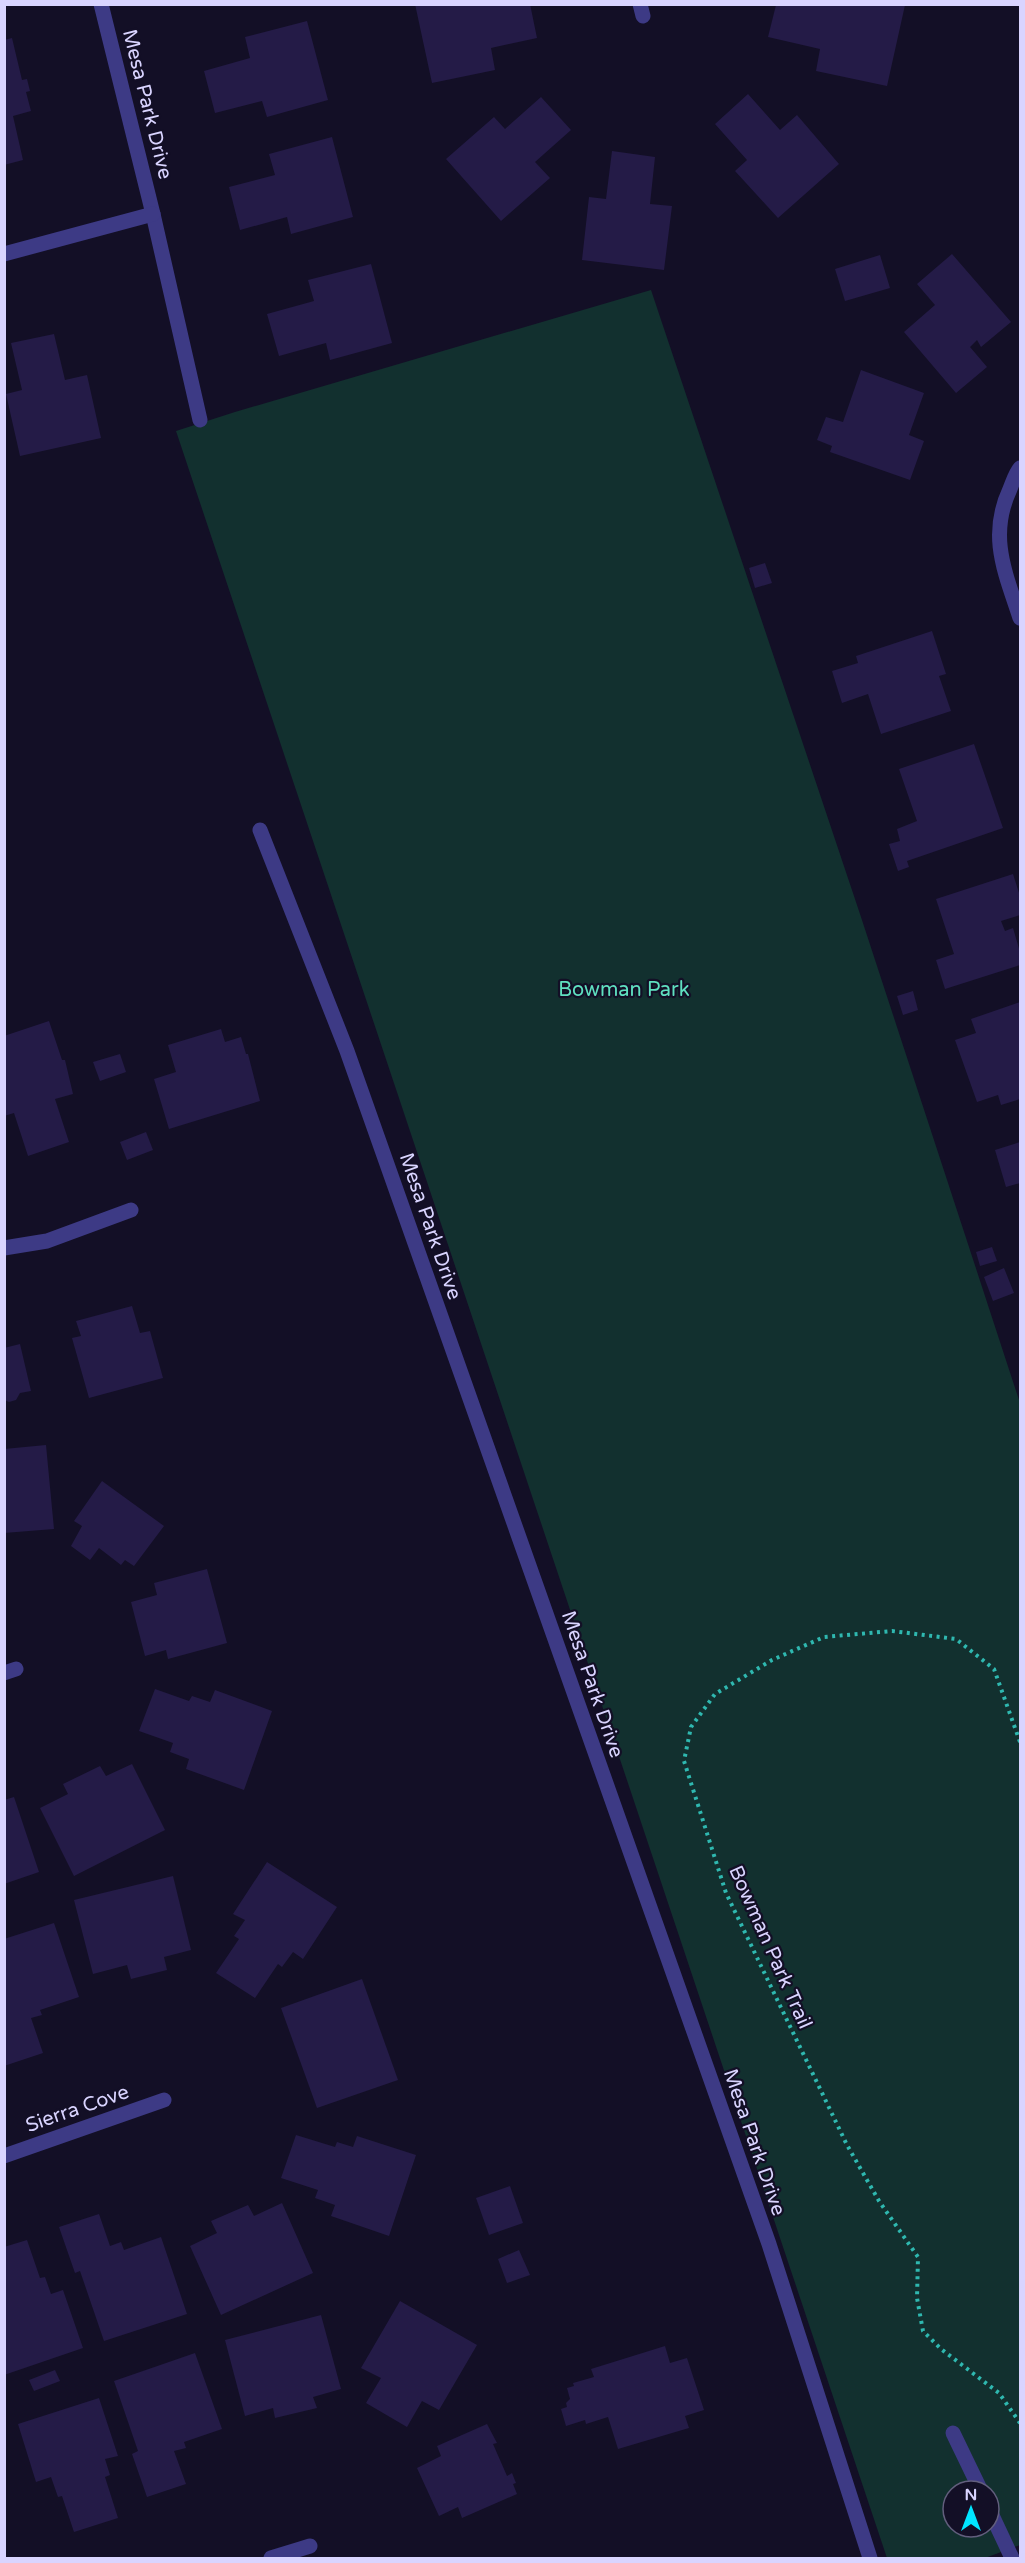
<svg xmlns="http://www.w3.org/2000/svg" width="1025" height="2563" viewBox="0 0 1025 2563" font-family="'Varela Round',sans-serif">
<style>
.green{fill:#12302f;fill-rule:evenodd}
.building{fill:#241b47}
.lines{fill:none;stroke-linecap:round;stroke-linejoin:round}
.path{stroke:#2fb8b0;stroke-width:4;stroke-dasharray:3 4.5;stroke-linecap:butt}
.lane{stroke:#3d3a85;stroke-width:15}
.street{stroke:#3d3a85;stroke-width:15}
.labels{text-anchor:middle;stroke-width:4.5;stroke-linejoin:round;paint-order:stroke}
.street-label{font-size:20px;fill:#d9d4ff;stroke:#130f26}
.park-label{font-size:20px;fill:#5fe0c0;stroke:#130f26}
</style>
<rect width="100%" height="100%" fill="#130f26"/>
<!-- green -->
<path class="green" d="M651 290 860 914 1020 1403V2545L985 2558H887L176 431 235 412ZM953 2491H989V2527H953Z"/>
<!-- building -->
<g class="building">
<polygon points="415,4 530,4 537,38 491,48 495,70 432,83"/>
<polygon points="776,5 905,5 887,86 816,71 820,49 768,37"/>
<polygon points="307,21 328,100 267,117 262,101 215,113 204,71 250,58 245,37"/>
<polygon points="12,38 22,80 27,79 30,91 26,92 31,111 13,116 23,160 4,165 4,40"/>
<polygon points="748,94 780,130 797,115 839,164 778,218 735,171 747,160 715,124"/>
<polygon points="541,97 571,130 535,162 550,178 501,221 446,159 494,117 505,129"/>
<polygon points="332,137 353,217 291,234 287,217 240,230 229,187 275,175 269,154"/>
<polygon points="612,151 655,157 650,204 672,206 664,270 582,260 589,197 606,199"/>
<polygon points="952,254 1011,322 981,347 977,340 970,347 987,367 956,393 904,332 935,305 917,284"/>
<polygon points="880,255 890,288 845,301 835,269"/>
<polygon points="371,264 392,343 330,360 326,343 279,356 267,314 314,301 308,280"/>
<polygon points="54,334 65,380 87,375 101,438 20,456 6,394 22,390 11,343"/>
<polygon points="861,370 924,393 909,435 924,441 910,480 830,452 832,446 817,440 826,417 843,422"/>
<polygon points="765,563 772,583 755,588 749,568"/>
<polygon points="932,631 946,674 939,676 951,711 881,734 868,694 842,703 832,671 858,663 856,656"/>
<polygon points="974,744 1003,828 907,861 909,867 898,871 889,844 900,841 897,829 917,821 899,769"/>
<polygon points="1013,874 1020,896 1020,915 1001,921 1005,931 1013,928 1020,952 1020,965 945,989 936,960 954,954 936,899"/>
<polygon points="913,991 918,1010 903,1015 897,996"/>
<polygon points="1020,1002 1020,1099 1001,1105 998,1095 977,1102 955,1040 976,1033 971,1019"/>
<polygon points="49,1021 62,1060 65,1060 73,1094 55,1099 69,1142 28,1156 14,1113 4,1116 4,1036"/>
<polygon points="221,1029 225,1042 241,1037 246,1054 248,1054 260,1101 169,1129 154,1079 176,1072 168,1045"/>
<polygon points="120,1054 126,1072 100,1081 93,1062"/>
<polygon points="146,1132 153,1150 127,1160 120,1142"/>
<polygon points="1020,1142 1020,1183 1006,1187 995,1150"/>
<polygon points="992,1247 997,1261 980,1266 976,1252"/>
<polygon points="1004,1268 1014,1293 993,1301 984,1277"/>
<polygon points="132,1306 140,1333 150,1331 163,1378 89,1398 72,1338 81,1336 76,1321"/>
<polygon points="20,1344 31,1391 20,1393 16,1400 9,1402 4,1400 4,1348"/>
<polygon points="46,1445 54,1529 4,1533 4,1449"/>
<polygon points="102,1481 164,1526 134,1566 125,1560 121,1565 99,1548 90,1560 71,1546 82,1526 74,1521"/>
<polygon points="207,1569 227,1643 168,1659 166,1650 145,1656 131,1602 157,1595 154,1583"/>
<polygon points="155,1689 189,1701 192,1696 210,1702 215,1690 272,1711 244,1790 186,1769 189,1759 170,1752 173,1743 139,1731"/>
<polygon points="132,1764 165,1830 74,1876 40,1808 68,1794 63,1784 100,1766 106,1776"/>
<polygon points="14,1797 39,1872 4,1884 4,1800"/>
<polygon points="267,1862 337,1907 303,1959 293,1952 282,1967 278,1964 255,1998 216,1973 239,1939 234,1936 245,1920 233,1914"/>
<polygon points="173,1876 191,1950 164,1957 167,1970 131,1979 127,1965 93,1974 74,1900"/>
<polygon points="54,1923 79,1997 40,2010 42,2015 31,2018 43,2053 4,2066 4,1939"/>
<polygon points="362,1979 398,2080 317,2108 281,2008"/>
<polygon points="296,2135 335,2147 337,2142 353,2147 357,2136 416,2155 389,2236 331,2216 335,2205 315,2198 318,2190 281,2178"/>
<polygon points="510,2186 523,2223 489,2235 476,2198"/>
<polygon points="282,2203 313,2273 221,2315 190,2246 217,2233 211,2221 248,2205 254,2216"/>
<polygon points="99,2214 110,2246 121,2242 124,2250 161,2237 187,2314 104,2341 80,2271 75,2273 59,2227"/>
<polygon points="27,2240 40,2278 45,2277 51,2294 63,2290 83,2348 4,2375 4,2247"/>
<polygon points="519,2250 530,2275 507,2283 498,2259"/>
<polygon points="400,2301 477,2345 439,2410 422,2401 407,2427 366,2403 381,2378 361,2368"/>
<polygon points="321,2315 341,2389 313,2397 317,2408 275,2418 273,2408 245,2416 225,2340"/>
<polygon points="665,2346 670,2363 687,2358 704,2410 685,2416 689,2428 618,2449 608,2417 586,2424 585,2420 566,2426 561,2409 567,2407 566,2403 570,2399 567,2388 574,2386 573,2383 594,2377 591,2369"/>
<polygon points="195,2353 222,2429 184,2442 186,2448 174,2451 186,2484 147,2497 132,2454 138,2451 114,2381"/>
<polygon points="55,2370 60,2381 34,2391 29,2380"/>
<polygon points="99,2398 118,2456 105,2459 110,2475 105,2477 118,2518 74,2532 62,2496 58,2497 51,2477 36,2482 18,2424"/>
<polygon points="487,2424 497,2443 493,2444 507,2476 512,2473 516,2483 513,2484 517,2494 462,2518 458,2507 439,2516 417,2468 441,2456 437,2446"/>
</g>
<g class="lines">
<!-- path -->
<polyline class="path" points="1020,1742 994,1669 956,1639 892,1631 824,1637 772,1660 715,1694 691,1727 684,1761 726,1893 847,2145 879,2201 918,2257 917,2298 923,2331 941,2349 999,2393 1020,2423"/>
<!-- lane -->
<g class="lane">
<polyline points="953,2433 981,2491"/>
<polyline points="989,2509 1012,2558"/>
</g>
<!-- street -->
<g class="street">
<polyline points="101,4 153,214 200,420"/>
<polyline points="640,4 643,16"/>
<polyline points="4,254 153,214"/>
<path d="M1020 468C1015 474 1013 482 1010 489 988 536 1005 572 1020 618"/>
<polyline points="260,830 347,1051 769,2244 870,2558"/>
<polyline points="4,1248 47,1241 131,1210"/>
<polyline points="4,1673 16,1669"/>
<polyline points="4,2156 164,2100"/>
<polyline points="271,2558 310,2546"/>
</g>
</g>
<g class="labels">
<!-- street labels -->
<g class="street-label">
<text transform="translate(148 104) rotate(76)" y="7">Mesa Park Drive</text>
<text transform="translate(431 1226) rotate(71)" y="7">Mesa Park Drive</text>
<text transform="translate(593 1684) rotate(71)" y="7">Mesa Park Drive</text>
<text transform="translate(771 1947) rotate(66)" y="7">Bowman Park Trail</text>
<text transform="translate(77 2108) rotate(-19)" y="7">Sierra Cove</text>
<text transform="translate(755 2142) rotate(71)" y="7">Mesa Park Drive</text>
</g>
<!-- park labels -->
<g class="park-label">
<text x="624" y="996">Bowman Park</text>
</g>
</g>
<!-- border -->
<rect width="1025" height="2563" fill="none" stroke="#d9d4ff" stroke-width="12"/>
<!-- north arrow -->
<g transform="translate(971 2509)"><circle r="28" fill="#130f26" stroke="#625e7d" stroke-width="1.5"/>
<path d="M0-4.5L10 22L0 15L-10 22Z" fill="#00e5ff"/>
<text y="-9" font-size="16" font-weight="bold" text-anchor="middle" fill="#d9d4ff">N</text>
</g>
</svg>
